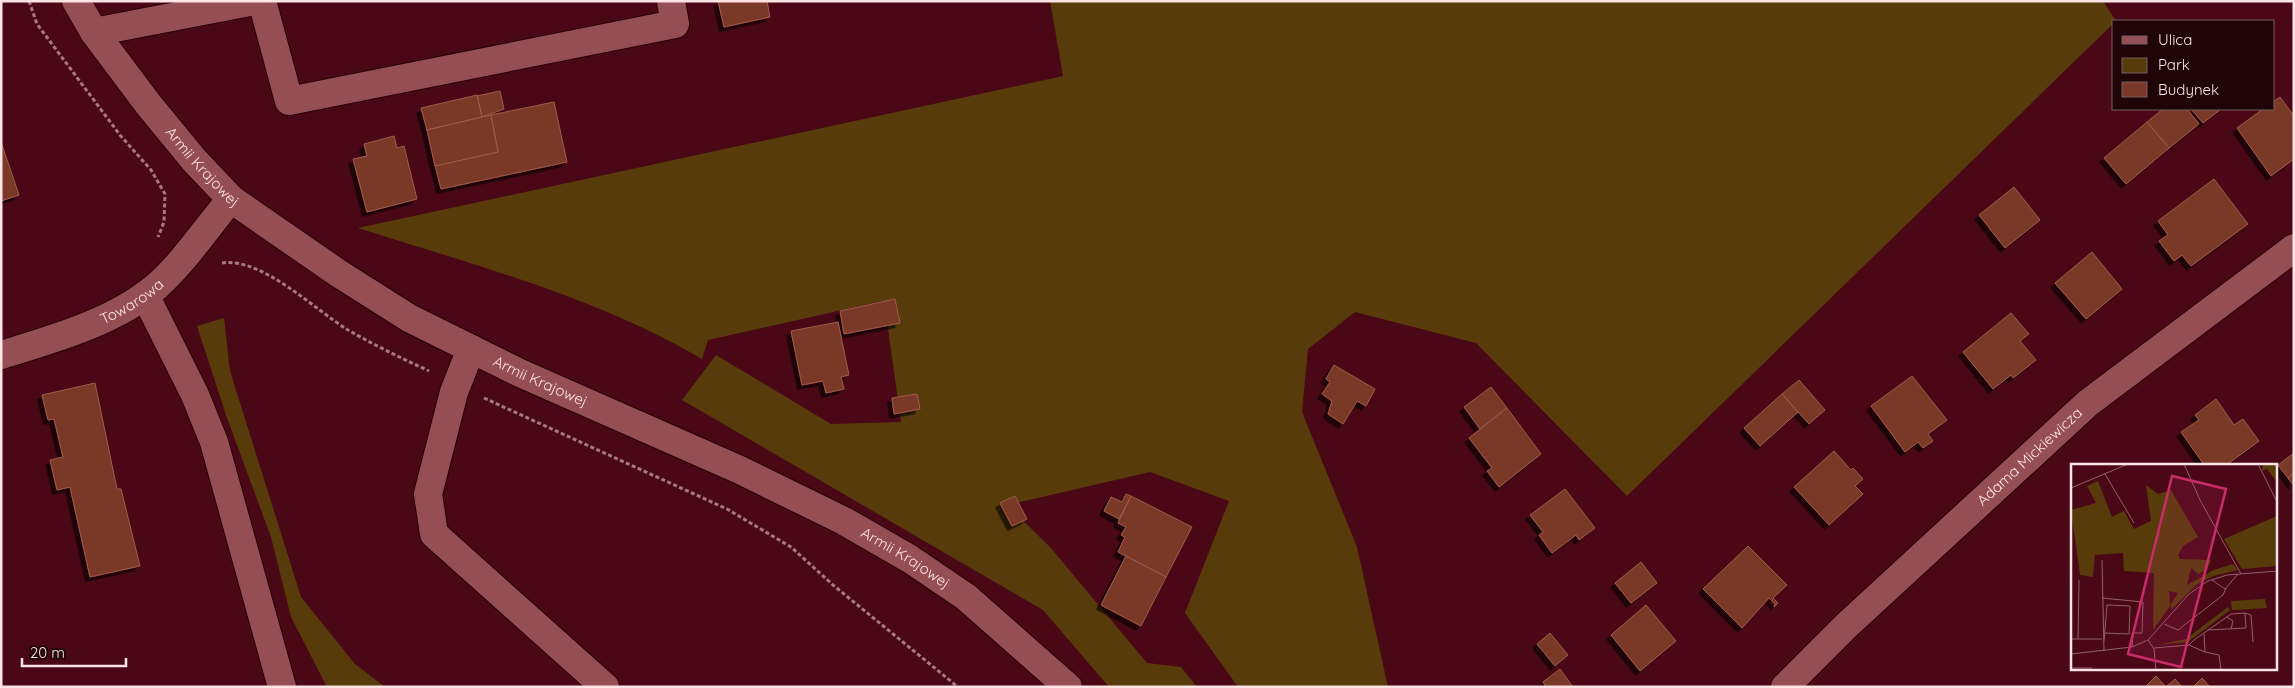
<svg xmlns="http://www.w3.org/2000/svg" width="2295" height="688" viewBox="0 0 2295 688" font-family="Quicksand,sans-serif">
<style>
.green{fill:#573b0b}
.building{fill:#7a3828;stroke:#a05b4a;filter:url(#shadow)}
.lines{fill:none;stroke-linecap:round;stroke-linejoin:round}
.minor-casing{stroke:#280005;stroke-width:30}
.path{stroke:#a77981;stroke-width:3;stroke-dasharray:4 2.5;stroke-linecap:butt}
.minor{stroke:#954e54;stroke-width:28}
.labels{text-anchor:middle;stroke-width:5;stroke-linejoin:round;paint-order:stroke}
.street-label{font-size:15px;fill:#fee4e5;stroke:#200508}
.inset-road{fill:none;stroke:#926069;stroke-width:1}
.view{fill:#c82c69;fill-opacity:0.15;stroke:#c82c69;stroke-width:2.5}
.inset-edge{fill:none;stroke:#fee4e5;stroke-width:2.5}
</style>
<defs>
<filter id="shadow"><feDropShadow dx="-4.5" dy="4.5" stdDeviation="0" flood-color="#0009"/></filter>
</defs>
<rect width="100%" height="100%" fill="#4a0817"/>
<!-- green -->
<g class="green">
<path d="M1050 1H2103L2116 21 1627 496 1476 343 1355 312 1308 349 1302 412 1357 547 1388 687H1238L1185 613 1229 501 1150 472 1007 505 1050 547 1147 663 1181 667 1197 687H1109L1043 610 682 400 716 355 831 424 901 422 887 322 882 301 708 340 702 359C597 297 474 265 358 228L1063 76Z"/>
<polygon points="224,318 230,371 301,597 355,664 385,687 327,687 291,617 271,537 227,418 197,326"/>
</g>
<!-- building -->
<g class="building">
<polygon points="718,1 767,1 770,17 724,27"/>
<polygon points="500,91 504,109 482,117 477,96"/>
<polygon points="477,95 482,117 427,130 421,108"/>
<polygon points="2280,97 2294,116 2294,159 2271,176 2237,128 2263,109 2274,109 2274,101"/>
<polygon points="554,102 567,162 441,189 435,165 498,152 491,115"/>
<polygon points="2163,109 2187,109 2199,124 2169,148 2147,122"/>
<polygon points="2191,109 2221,109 2203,123"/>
<polygon points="491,115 498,152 435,166 427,130"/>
<polygon points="2147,122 2169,148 2126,184 2104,158"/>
<polygon points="394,136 397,148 404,146 417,199 367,212 353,159 367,156 364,144"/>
<polygon points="1,142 19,195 1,201"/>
<polygon points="2214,179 2248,224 2191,266 2182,255 2174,261 2159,241 2168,235 2158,221"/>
<polygon points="2014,187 2040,220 2005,248 1979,215"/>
<polygon points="2092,252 2122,289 2086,319 2055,283"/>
<polygon points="895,299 900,323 844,334 840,311"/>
<polygon points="2011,313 2029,334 2020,341 2036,360 2013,378 2011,375 1993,389 1963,352"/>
<polygon points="838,322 849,375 841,377 844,389 826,393 823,381 802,385 791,331"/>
<polygon points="1334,365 1375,389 1366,406 1357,401 1343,424 1328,414 1332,401 1322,394 1330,382 1326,379"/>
<polygon points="1912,376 1947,420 1928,434 1933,441 1923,448 1918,442 1905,452 1871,406"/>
<polygon points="1799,380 1825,410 1809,424 1782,394"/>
<polygon points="95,383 117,489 121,489 140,566 90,577 70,487 57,490 50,460 63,457 54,419 48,420 42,395"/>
<polygon points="1491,387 1507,408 1480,429 1464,407"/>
<polygon points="917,394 920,409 894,414 892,398"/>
<polygon points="1782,394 1798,412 1760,446 1744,428"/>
<polygon points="2216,399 2234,425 2243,419 2259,441 2225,466 2205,466 2181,432 2199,420 2195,415"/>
<polygon points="1507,408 1541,454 1499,487 1487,471 1492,468 1469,438"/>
<polygon points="1834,451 1851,470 1853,468 1863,479 1855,486 1863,494 1829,525 1794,487"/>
<polygon points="2294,453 2294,473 2288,478 2278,465"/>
<polygon points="2294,473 2294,486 2288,478"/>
<polygon points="1565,489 1595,528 1579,540 1576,535 1552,553 1539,535 1543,532 1530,515"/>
<polygon points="1126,494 1131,496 1119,519 1104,511 1111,497 1122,502"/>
<polygon points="1015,496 1027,519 1012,526 1000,503"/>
<polygon points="1131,496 1192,527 1166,577 1118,552 1125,537 1121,535 1126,527 1118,523"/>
<polygon points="1748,546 1787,585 1773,598 1778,603 1774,607 1775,604 1769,598 1742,628 1703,589"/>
<polygon points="1126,556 1166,577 1141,626 1101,605"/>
<polygon points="1641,562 1657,583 1631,603 1615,583"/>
<polygon points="1646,605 1676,641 1640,671 1611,635"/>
<polygon points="1550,633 1568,655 1555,666 1537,644"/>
<polygon points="1560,669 1573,687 1546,687 1543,682"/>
<polygon points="2156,676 2166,687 2145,687"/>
<polygon points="2202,678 2210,687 2193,687"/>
<polygon points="2175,679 2182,687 2166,687"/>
</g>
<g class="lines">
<!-- minor casing -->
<g class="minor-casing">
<g id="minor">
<path id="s1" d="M76 1 94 32 148 104 194 160 231 199 338 273 409 318 520 373 740 470 844 521 910 559 966 597 1068 687"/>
<polyline points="262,1 289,101 675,24 671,1"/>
<polyline points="94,32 255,1"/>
<polyline points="145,295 195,395 214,442 282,687"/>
<polyline points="471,349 454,392 428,494 434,534 605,687"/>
<path id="s2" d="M1 355C53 339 115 322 157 286 185 261 207 227 231 199"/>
<path id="s3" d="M1785 687 1846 626 2088 403 2294 248"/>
</g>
</g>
<!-- path -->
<g class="path">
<polyline points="29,1 37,24 120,135 151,170 165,194 164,222 158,237"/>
<path d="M222 263C262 257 315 310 348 330 374 345 401 358 429 371"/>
<polyline points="484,398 727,509 791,547 833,585 958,687"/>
</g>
<!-- minor -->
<use href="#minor" class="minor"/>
</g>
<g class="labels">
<!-- street labels -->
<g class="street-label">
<text dy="5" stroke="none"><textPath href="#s1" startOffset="209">Armii Krajowej</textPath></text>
<text dy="5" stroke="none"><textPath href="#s2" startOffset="142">Towarowa</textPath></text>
<text dy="5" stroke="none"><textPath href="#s1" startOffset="612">Armii Krajowej</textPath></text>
<text dy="5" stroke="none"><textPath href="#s3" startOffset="336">Adama Mickiewicza</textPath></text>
<text dy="5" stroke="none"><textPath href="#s1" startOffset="1018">Armii Krajowej</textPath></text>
</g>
</g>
<!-- overview -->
<g transform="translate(2071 464)">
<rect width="206" height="206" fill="#4a0817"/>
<path d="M192 0H206V18L196 5 191 7ZM27 17 41 53 53 47 63 65 80 57 75 21 87 30 100 26 127 73 112 82 107 91 109 95 140 96 136 106 127 110 120 104 116 121 143 106 162 100 167 106 142 112 125 121 101 145 99 141 107 129 98 127 99 142 82 166 83 109 53 107 52 89 24 91 22 113 9 111 0 46 25 39 16 22ZM206 52V102L171 105 153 75ZM194 135 196 144 161 146 160 137ZM157 143 159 146 117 178 86 181 115 175Z" fill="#573b0b"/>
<path class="inset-road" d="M113 0 129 36 170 110M187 0 207 40M34 10 63 59M0 24 57 0M31 96 33 187M141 116 154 125 167 110M31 134 72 138 71 169H62L61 183M174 149 180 151 182 178M156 153 162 157 160 165M93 160 107 166 152 131 155 124M34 169 58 170 59 142M0 175H31M7 175 8 116M77 176 83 185 85 206M33 177 36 141 59 142M118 181 123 176 160 150 174 149 175 164 137 166M83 184 118 181 134 188 133 170M134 188 148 191 150 206M0 190 61 183 77 176 118 130 137 117 156 111 207 107M0 204H21"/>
<path class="view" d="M101 12 155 25 110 203 57 190Z"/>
<rect width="206" height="206" class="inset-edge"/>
</g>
<!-- border -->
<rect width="2295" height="688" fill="none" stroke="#fee4e5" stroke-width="5"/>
<!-- legend -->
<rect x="2112" y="20" width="162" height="90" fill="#200508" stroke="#795e60"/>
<rect x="2122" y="36" width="25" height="8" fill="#954e54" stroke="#795e60"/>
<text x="2158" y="45" font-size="15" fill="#fee4e5">Ulica</text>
<rect x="2122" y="58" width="25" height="15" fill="#573b0b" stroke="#795e60"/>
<text x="2158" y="70" font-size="15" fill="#fee4e5">Park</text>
<rect x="2122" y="82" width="25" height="15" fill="#7a3828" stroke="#795e60"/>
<text x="2158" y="95" font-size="15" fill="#fee4e5">Budynek</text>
<!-- scale -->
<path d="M22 658v8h104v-8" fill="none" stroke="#fee4e5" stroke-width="2.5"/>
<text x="30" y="658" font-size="15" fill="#fee4e5" stroke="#200508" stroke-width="4" paint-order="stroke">20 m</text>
</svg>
